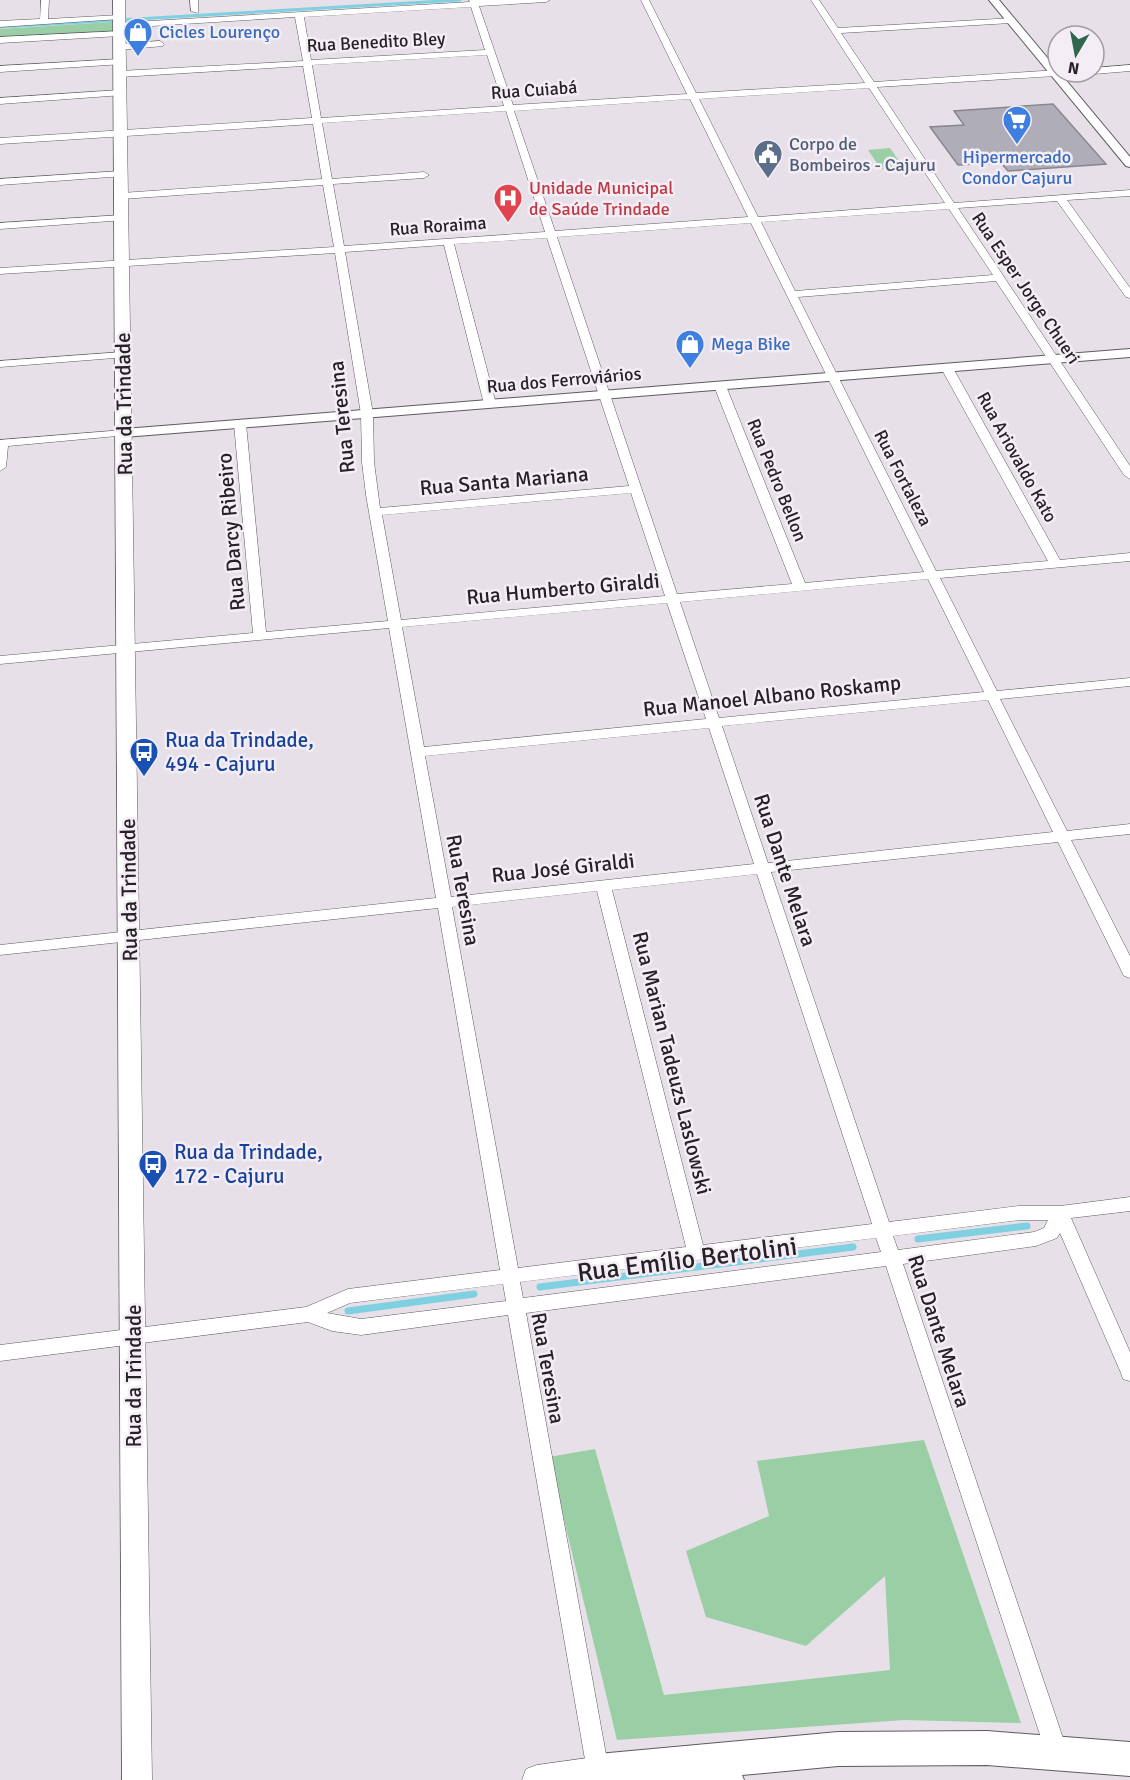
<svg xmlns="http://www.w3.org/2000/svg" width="1130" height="1780" viewBox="0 0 1130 1780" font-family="Signika,sans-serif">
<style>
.green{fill:#9acea5}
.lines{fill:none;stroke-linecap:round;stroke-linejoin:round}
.stream-far1{stroke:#7fd1e1;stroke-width:3}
.stream{stroke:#7fd1e1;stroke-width:7}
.building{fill:#afaeb8;stroke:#888790;stroke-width:1.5}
.minor-casing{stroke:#5f5960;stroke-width:1}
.tertiary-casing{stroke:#5f5960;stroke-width:2}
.secondary-casing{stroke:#5f5960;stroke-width:1}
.primary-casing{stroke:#5f5960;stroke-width:2}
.minor{fill:#fff;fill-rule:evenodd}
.tertiary{fill:#fff;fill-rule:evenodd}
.secondary{fill:#fff;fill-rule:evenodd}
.primary{fill:#fff;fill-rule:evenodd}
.labels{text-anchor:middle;stroke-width:5;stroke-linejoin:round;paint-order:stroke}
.far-shop-label{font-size:18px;fill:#366cbe;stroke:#f4edf5;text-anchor:start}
.far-street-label{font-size:18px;fill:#252225;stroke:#f4edf5}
.far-service-label{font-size:18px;fill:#4e5e75;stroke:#f4edf5;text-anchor:start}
.far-health-label{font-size:18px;fill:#be3a42;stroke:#f4edf5;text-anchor:start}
.street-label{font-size:21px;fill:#252225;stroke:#f4edf5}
.transit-label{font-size:21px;fill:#164399;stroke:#f4edf5;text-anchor:start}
.near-street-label{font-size:26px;fill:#252225;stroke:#f4edf5}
</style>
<rect width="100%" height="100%" fill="#e7e0e8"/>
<!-- green -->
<g class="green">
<polygon points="112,22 113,31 0,37 0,29"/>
<polygon points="890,148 903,167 881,169 868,150"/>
<polygon points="924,1440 1021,1723 904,1720 617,1740 549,1457 595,1449 664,1695 890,1670 885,1576 806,1646 706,1617 686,1551 769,1516 757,1461"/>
</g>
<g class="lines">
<!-- stream-far1 -->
<polyline class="stream-far1" points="0,27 460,0"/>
<!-- stream -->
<g class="stream">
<polyline points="918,1239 1027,1226"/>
<polyline points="540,1287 853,1247"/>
<polyline points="348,1311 474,1294"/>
</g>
</g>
<!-- building -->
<polygon class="building" points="1053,104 1106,164 1008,171 1001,163 958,165 930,127 964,125 954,111"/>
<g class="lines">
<!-- minor casing -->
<g class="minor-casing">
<g id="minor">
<polygon points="41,0 49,0 48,19 120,15 124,17 120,19 0,27 0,21 40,19"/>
<polygon points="190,0 198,0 198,13 191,11"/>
<path d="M469 0H550L546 2 479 6 513 105 687 94 641 0H649L696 93 865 83 811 0H819L838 28 1014 18 1015 20 1011 23 841 33 874 82 1058 70 1075 72 1071 75 877 87 954 203 1130 190V196L1067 200 1130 288V298L1126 297 1057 201 958 208 1130 466V479L1124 475 996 281 798 297 936 571 1048 561 941 368 947 365 953 368 1060 560 1130 553V561L940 578 997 691 1130 678V686L1000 699 1067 831 1130 824V834L1071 840 1130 956V978L1124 976 1122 972 1058 842 771 872 889 1222 1019 1206H1060L1130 1197V1211L1071 1218 1130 1352V1381L1123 1379 1121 1373 1060 1233 1057 1238 1036 1246 903 1264 1068 1753 1065 1761 1057 1764 1049 1761 1046 1753 886 1266 526 1313 609 1771 606 1779H590L587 1771 508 1315 361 1335 332 1331 308 1322 0 1361V1345L306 1307 348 1289 500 1270 438 908 0 955V945L436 898 389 628 0 664V656L253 633 234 424 240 421 246 424 266 632 388 621 366 495 362 462 361 414 335 253 0 274V268L334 247 323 185 122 199 117 196 122 193 322 179 313 124 0 144V138L312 118 303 66 120 77 116 74 120 71 303 61 295 17 120 28 116 25 117 23 470 2ZM471 7 485 50 311 60 304 17ZM487 55 504 106 321 118 312 65ZM869 88 945 203 758 217 699 99ZM690 99 748 217 555 231 514 111ZM506 111 545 232 344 246 333 184 424 178 429 175 424 172 332 179 322 123ZM949 209 993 275 795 291 761 222ZM751 223 924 572 805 583 726 386 720 383 714 386 792 584 677 594 557 237ZM547 238 629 486 380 508 374 462 373 414 345 252 444 245 484 404 490 407 496 404 454 244ZM631 493 665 596 401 620 382 515ZM928 579 984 692 719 718 680 602ZM667 603 706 719 424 747 402 627ZM988 700 1053 832 768 863 722 726ZM709 728 754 864 451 897 425 756ZM757 874 872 1224 703 1245 612 890ZM597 891 686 1247 518 1268 452 907ZM1019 1220H1048L1044 1228 1034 1232 898 1250 893 1236ZM876 1238 881 1252 523 1298 520 1282ZM503 1284 506 1301 361 1319 327 1313 350 1303Z"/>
<polygon points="123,31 123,35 120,36 0,43 0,37"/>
<polygon points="160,41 164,44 163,46 120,50 116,47 120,44"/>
<polygon points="120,59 123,60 123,64 0,72 0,66"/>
<polygon points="1130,65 1130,71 1094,74 1090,72 1094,72 1094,68"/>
<polygon points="120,90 123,91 123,95 0,104 0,98"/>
<polygon points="121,171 124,172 124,176 0,185 0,179"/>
<polygon points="122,215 125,216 125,220 0,229 0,223"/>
<polygon points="123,352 128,355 127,357 0,367 0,361"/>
<polygon points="124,430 128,431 128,435 8,446 6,467 0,471 0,440"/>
</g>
</g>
<!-- tertiary casing -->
<g class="tertiary-casing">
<g id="tertiary">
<polygon points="989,0 999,0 1130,157 1130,167 1126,166"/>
<polygon points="1130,349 1130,357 124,437 117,433 124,429"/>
</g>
</g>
<!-- secondary casing -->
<g class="secondary-casing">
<g id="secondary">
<polygon points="113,0 125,0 152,1780 122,1780"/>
<polygon points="595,1757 606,1761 610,1772 607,1780 522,1780 526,1769 537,1765"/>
</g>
</g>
<!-- primary casing -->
<g class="primary-casing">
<polygon id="primary" points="987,1731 1130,1742 1130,1776 987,1765 838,1766 742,1775 744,1780 566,1780 571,1768 598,1754 838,1732"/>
</g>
<!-- minor -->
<use href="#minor" class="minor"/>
<!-- tertiary -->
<use href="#tertiary" class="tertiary"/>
<!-- secondary -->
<use href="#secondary" class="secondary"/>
<!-- primary -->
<use href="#primary" class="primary"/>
</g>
<!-- icons -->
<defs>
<g id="shop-pin" transform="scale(1.5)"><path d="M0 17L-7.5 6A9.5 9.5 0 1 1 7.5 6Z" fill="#3f7fe0" stroke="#f4edf5"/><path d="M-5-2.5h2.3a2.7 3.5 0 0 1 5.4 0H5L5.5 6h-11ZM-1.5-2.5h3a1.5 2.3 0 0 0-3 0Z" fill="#fff"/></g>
<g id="supermarket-pin" transform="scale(1.5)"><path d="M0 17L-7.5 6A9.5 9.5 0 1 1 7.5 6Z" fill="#3f7fe0" stroke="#f4edf5"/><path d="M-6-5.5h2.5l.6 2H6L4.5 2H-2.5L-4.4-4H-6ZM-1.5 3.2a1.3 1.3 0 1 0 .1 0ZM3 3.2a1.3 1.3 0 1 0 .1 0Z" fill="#fff"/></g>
<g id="civic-pin" transform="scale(1.5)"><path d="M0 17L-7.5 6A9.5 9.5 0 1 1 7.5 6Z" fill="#5c6f8a" stroke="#f4edf5"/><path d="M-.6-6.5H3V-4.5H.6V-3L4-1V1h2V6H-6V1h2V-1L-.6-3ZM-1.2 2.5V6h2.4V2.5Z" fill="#fff"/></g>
<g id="hospital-pin" transform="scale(1.5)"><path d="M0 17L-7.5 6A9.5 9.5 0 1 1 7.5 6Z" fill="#e0444e" stroke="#f4edf5"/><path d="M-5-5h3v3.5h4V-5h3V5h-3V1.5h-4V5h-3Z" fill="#fff"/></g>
<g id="bus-pin" transform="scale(1.5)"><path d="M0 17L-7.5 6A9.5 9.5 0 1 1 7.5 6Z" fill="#1a4fb4" stroke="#f4edf5"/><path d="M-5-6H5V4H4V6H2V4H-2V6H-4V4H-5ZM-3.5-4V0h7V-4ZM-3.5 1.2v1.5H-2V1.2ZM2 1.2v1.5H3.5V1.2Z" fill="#fff"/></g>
</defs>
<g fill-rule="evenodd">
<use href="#shop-pin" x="138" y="32"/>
<use href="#supermarket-pin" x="1017" y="120"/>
<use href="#civic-pin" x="768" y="154"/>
<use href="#hospital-pin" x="508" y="198"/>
<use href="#shop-pin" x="690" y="344"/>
<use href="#bus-pin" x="144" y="752"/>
<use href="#bus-pin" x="153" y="1164"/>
</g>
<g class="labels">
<!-- far-shop labels -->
<g class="far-shop-label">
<text x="159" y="38">Cicles Lourenço</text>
<text x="1017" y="163" text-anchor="middle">Hipermercado<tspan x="1017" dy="21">Condor Cajuru</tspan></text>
<text x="711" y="350">Mega Bike</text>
</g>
<!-- far-street labels -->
<g class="far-street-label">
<text transform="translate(376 42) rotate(-3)" y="6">Rua Benedito Bley</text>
<text transform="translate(534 90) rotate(-4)" y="6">Rua Cuiabá</text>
<text transform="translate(438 226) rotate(-4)" y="6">Rua Roraima</text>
<text transform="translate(1026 288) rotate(56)" y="6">Rua Esper Jorge Chueri</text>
<text transform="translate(564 380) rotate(-5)" y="6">Rua dos Ferroviários</text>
<text transform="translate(1017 457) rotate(61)" y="6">Rua Ariovaldo Kato</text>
<text transform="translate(903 478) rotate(63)" y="6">Rua Fortaleza</text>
<text transform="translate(777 480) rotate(68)" y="6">Rua Pedro Bellon</text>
</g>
<!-- far-service labels -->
<g class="far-service-label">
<text x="789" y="150">Corpo de<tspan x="789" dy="21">Bombeiros - Cajuru</tspan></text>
</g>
<!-- far-health labels -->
<g class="far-health-label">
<text x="529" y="194">Unidade Municipal<tspan x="529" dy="21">de Saúde Trindade</tspan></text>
</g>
<!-- street labels -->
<g class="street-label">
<text transform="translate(124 404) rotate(-91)" y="7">Rua da Trindade</text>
<text transform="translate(342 417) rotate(-96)" y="7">Rua Teresina</text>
<text transform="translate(504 481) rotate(-5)" y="7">Rua Santa Mariana</text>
<text transform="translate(231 532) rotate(-95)" y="7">Rua Darcy Ribeiro</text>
<text transform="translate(563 589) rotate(-5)" y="7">Rua Humberto Giraldi</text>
<text transform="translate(772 696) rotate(-6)" y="7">Rua Manoel Albano Roskamp</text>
<text transform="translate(563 868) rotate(-6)" y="7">Rua José Giraldi</text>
<text transform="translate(785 870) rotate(72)" y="7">Rua Dante Melara</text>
<text transform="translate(129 890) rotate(-91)" y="7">Rua da Trindade</text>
<text transform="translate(463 890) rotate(80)" y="7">Rua Teresina</text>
<text transform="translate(672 1063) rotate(76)" y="7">Rua Marian Tadeuzs Laslowski</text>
<text transform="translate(939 1331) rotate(72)" y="7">Rua Dante Melara</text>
<text transform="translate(548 1368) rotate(80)" y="7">Rua Teresina</text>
<text transform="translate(134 1376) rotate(-90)" y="7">Rua da Trindade</text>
</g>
<!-- transit labels -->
<g class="transit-label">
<text x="165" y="747">Rua da Trindade,<tspan x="165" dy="24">494 - Cajuru</tspan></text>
<text x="174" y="1159">Rua da Trindade,<tspan x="174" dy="24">172 - Cajuru</tspan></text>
</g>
<!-- near-street labels -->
<g class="near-street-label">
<text transform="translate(687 1259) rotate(-7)" y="9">Rua Emílio Bertolini</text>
</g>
</g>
<!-- north arrow -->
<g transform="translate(1076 54) rotate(190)"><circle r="28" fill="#f4edf5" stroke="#a19ca2" stroke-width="1.5"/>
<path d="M0-4.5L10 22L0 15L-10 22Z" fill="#2e664e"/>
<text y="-9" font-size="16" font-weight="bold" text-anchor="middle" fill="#252225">N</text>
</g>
</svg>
